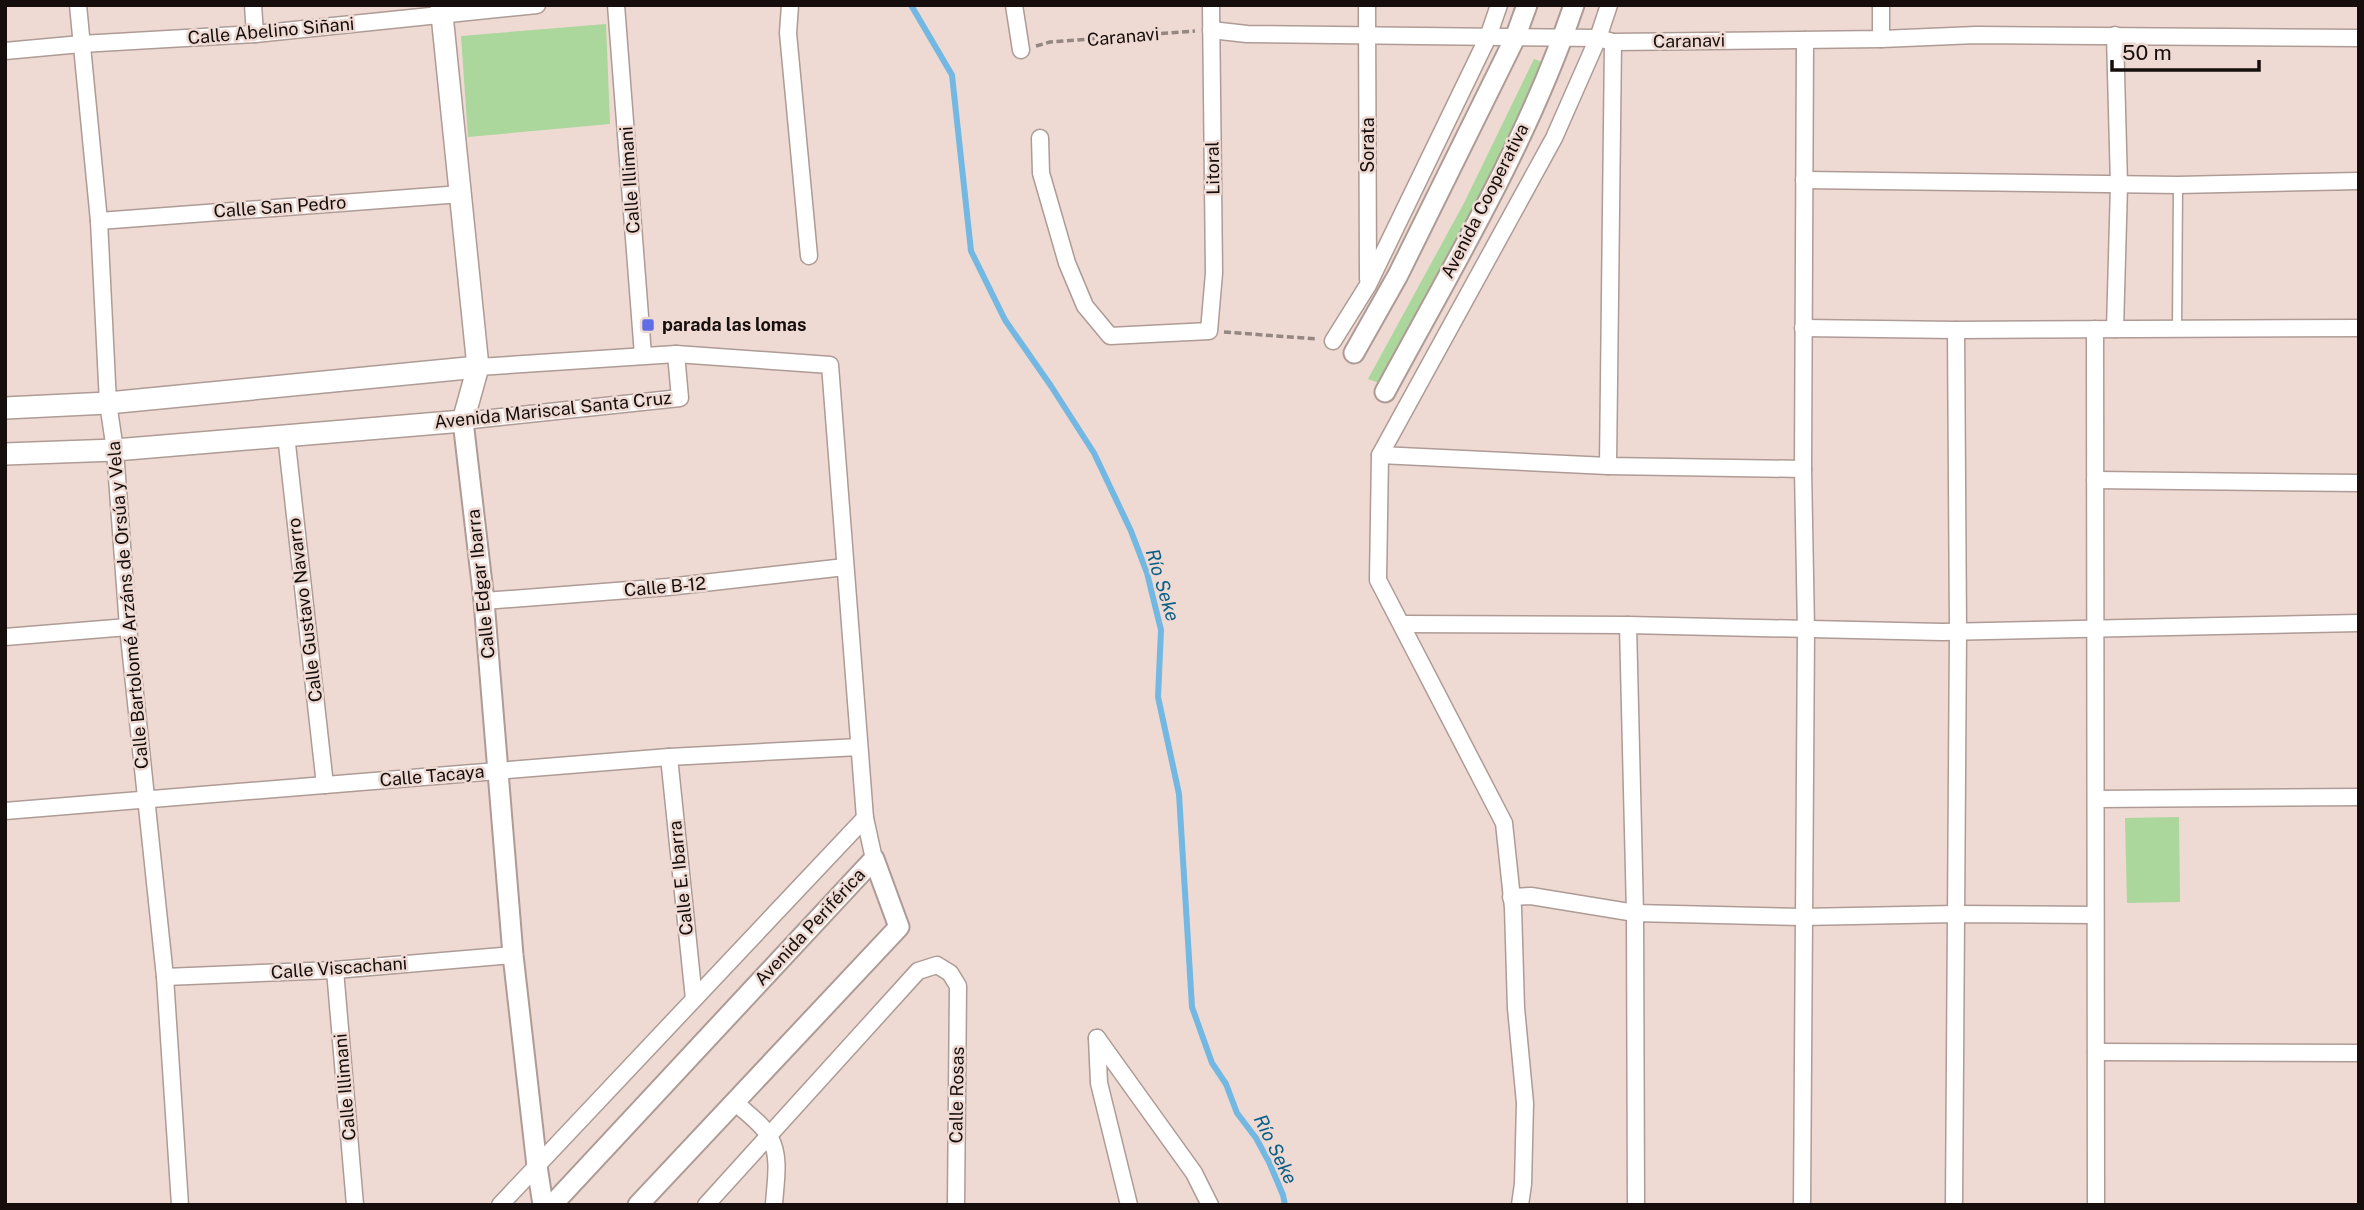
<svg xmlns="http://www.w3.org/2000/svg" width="2364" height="1210" viewBox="0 0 2364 1210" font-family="'Public Sans',sans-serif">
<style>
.green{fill:#abd69c}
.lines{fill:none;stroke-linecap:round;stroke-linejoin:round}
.stream{stroke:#73b8e3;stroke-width:6}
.service-casing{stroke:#ae9b95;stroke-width:11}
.minor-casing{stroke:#ae9b95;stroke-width:19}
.tertiary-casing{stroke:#ae9b95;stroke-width:23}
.secondary-casing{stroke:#ae9b95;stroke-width:24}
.path{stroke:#948681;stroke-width:3.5;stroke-dasharray:7 3.5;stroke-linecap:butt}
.service{stroke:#fff;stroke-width:8}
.minor{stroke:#fff;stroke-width:16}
.tertiary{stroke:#fff;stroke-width:19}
.secondary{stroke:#fff;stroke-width:21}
.poi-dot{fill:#606ee6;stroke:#eedad3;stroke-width:2.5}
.labels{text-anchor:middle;stroke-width:5;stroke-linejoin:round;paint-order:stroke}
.street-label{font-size:18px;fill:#150e0c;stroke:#eedad3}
.poi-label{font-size:18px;font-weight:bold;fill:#150e0c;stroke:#eedad3;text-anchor:start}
.water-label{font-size:19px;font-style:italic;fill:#075f88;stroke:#eedad3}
</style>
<rect width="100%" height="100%" fill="#eedad3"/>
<!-- green -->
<g class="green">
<polygon points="606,24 610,124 468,137 461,36"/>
<polygon points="1534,59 1551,65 1382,384 1368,379 1464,203"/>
<polygon points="2179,817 2180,902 2127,903 2125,818"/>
</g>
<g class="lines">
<!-- stream -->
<polyline class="stream" points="911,5 952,75 971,251 1005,320 1051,386 1094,453 1131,531 1147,573 1161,630 1158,697 1179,794 1192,1007 1212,1063 1226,1084 1237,1113 1256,1138 1269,1162 1283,1195 1285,1205"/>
<!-- service casing -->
<g class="service-casing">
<polyline id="service" points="2177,330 2178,185"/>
</g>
<!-- minor casing -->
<g class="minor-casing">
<g id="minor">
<polyline points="78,5 99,221 108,403 115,450 128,627 165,977 180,1205"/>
<polyline points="253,5 255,34"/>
<polyline points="616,5 643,355"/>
<polyline points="790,5 788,33 809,256"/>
<polyline points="1014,5 1021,50"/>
<polyline points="1367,5 1368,279"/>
<polyline points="1881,5 1881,39"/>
<polyline points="1211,30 1247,34 1598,38 1613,42 1881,39 1976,35 2359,38"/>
<polyline points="5,51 81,44 255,34 537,5"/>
<polyline points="1040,138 1041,173 1067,263 1085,306 1110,336 1209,331 1214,273 1211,5"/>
<polyline points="1804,180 2178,185 2359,181"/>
<polyline points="99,221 461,194"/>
<polyline points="1803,328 1956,330 2359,328"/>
<polyline points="2095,329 2096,1205"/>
<polyline points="2115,329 2119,185 2115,35"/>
<polyline points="1333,341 1368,285 1488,37 1499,5"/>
<polyline points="478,367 676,354 830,365 865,818 874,859"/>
<polyline points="463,421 680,398 676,354"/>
<polyline points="286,435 325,785"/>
<polyline points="1380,455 1608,466 1803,469"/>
<polyline points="1608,466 1613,42"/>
<polyline points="2095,480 2359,483"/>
<polyline points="484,601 668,587 845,567"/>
<polyline points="1402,624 1628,625 1942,632 2359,623"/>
<polyline points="1628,625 1635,913 1636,1205"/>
<polyline points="5,637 128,627"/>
<polyline points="669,757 694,999"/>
<polyline points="2096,799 2359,797"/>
<polyline points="5,811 669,757 859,747"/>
<polyline points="1511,897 1531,896 1635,913 1802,917 1955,914 2095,915"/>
<polyline points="335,970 355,1205"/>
<polyline points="165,977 335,970 513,955"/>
<polyline points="1097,1038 1194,1173 1210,1205"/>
<polyline points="1097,1038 1099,1083 1129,1205"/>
<polyline points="2096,1052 2359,1053"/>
<path d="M735 1102C746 1113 763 1124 770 1138 781 1157 775 1184 774 1205"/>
<polyline points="500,1205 865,818"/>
<polyline points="706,1205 918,971 937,965 950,973 958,986 956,1205"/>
<polyline points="1520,1205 1523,1184 1525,1103 1516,1008 1513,908 1504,823 1378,580 1380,455 1554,138 1598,38 1609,5"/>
<polyline points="1802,1205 1806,630 1803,469 1805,40"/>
<polyline points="1954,1205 1958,631 1956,330"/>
</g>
</g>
<!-- tertiary casing -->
<g class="tertiary-casing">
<g id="tertiary">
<polyline points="1354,353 1398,275 1515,38 1527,5"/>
<path d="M1385 392C1453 266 1528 141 1574 5"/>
<polyline points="463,421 484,601 513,955 537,1166 543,1205"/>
<polyline points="552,1205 874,859 899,927 638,1205"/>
</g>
</g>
<!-- secondary casing -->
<g class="secondary-casing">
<g id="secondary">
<polyline points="5,408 108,403 478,367"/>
<polyline points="5,454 115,450 463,421 478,367 441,5"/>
</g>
</g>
<!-- path -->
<g class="path">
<polyline points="1036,46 1050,42 1195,31"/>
<polyline points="1224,332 1317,339"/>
</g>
<!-- service -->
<use href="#service" class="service"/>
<!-- minor -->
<use href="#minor" class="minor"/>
<!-- tertiary -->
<use href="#tertiary" class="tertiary"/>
<!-- secondary -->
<use href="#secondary" class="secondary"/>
</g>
<!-- markers -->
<rect class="poi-dot" x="641" y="318" width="14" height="14" rx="3.5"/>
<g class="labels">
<!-- street labels -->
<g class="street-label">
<text transform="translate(271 31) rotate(-5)" y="6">Calle Abelino Siñani</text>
<text transform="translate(1123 37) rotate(-5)" y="6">Caranavi</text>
<text transform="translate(1689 41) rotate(-1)" y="6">Caranavi</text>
<text transform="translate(1368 145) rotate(-90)" y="6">Sorata</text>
<text transform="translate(1213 168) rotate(-91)" y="6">Litoral</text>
<text transform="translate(630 180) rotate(-94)" y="6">Calle Illimani</text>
<text transform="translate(1485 201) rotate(-63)" y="6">Avenida Cooperativa</text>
<text transform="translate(280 207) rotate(-4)" y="6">Calle San Pedro</text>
<text transform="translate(553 410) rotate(-6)" y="6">Avenida Mariscal Santa Cruz</text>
<text transform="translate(481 584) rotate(-96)" y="6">Calle Edgar Ibarra</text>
<text transform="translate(665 587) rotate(-5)" y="6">Calle B-12</text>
<text transform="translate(128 605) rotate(-95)" y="6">Calle Bartolomé Arzáns de Orsúa y Vela</text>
<text transform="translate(305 610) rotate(-97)" y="6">Calle Gustavo Navarro</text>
<text transform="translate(432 776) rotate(-5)" y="6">Calle Tacaya</text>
<text transform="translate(681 878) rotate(-96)" y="6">Calle E. Ibarra</text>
<text transform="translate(810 927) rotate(-47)" y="6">Avenida Periférica</text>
<text transform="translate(339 968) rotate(-4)" y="6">Calle Viscachani</text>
<text transform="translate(345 1087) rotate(-95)" y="6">Calle Illimani</text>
<text transform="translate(957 1095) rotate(-89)" y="6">Calle Rosas</text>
</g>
<!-- poi labels -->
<g class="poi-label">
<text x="662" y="331">parada las lomas</text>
</g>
<!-- water labels -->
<g class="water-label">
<text transform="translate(1163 585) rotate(73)" y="7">Río Seke</text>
<text transform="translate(1276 1149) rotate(64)" y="7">Río Seke</text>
</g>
</g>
<!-- border -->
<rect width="2364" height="1210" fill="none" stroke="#150e0c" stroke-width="14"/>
<!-- scale -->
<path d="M2112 60v10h147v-10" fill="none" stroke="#150e0c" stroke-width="3.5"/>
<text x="2122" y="60" font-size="21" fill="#150e0c" stroke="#eedad3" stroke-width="5" paint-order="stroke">50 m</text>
</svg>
